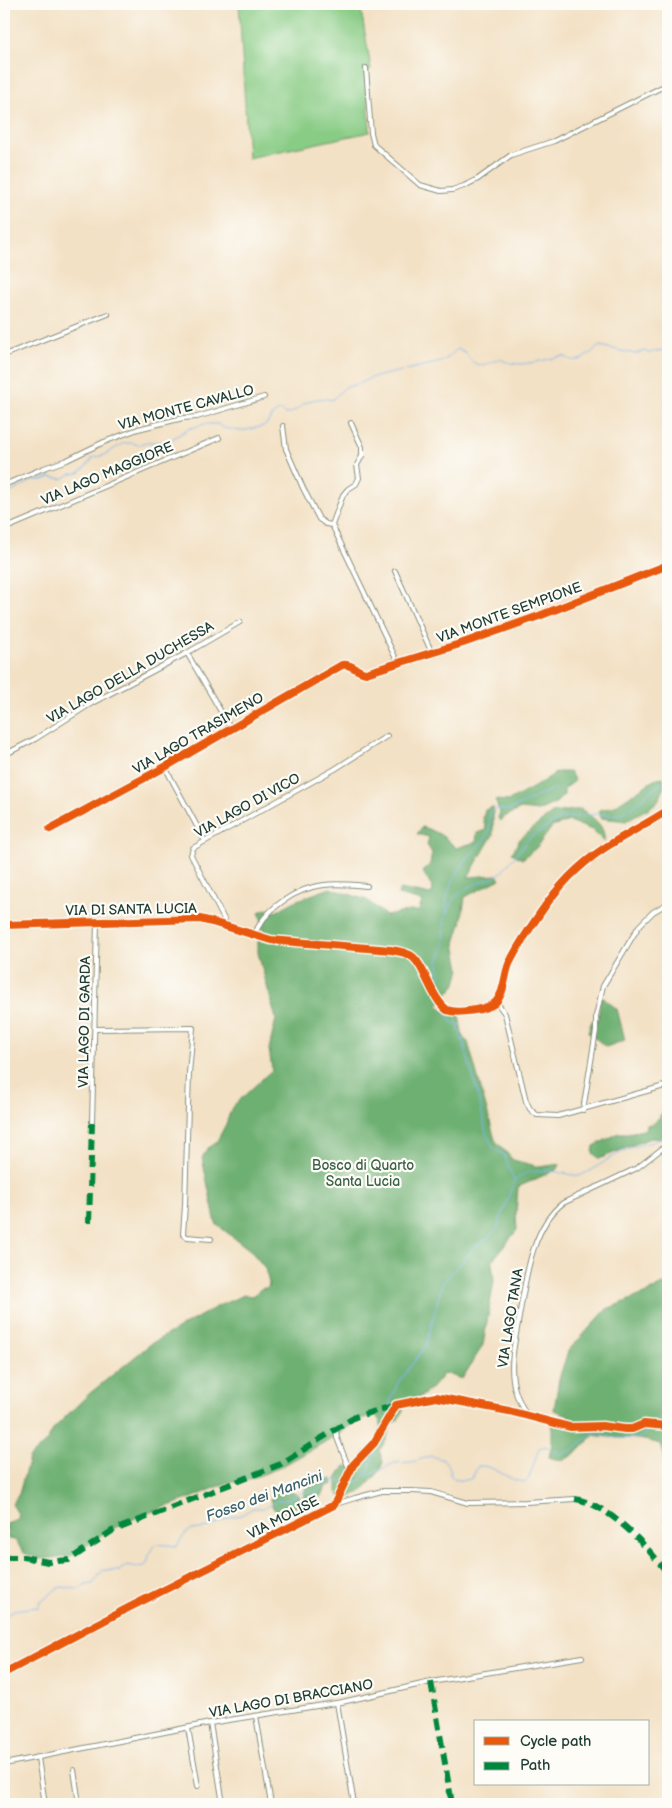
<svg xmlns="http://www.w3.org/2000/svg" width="672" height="1808" viewBox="0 0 672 1808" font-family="'Balsamiq Sans',sans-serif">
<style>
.green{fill:#89cc85;stroke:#54845c}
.forest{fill:#6eb072;stroke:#467653}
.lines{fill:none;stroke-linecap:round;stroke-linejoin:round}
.stream{stroke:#7cb6ed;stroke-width:1}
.minor-casing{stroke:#898f7c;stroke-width:6}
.tertiary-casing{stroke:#898f7c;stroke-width:8}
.minor{stroke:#fff;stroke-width:4}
.tertiary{stroke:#fff;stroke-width:5}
.quiet{stroke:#00873e;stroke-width:6;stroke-dasharray:12 6;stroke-linecap:butt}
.cycleway-casing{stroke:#fdfcf7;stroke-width:11}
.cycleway{stroke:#e8590c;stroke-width:8}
.labels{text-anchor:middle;stroke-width:4.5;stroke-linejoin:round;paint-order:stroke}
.street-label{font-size:14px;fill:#1f3d34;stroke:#fdfcf7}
.park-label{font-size:14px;fill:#3a6148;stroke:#fdfcf7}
.water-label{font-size:15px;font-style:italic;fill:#3b616c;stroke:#fdfcf7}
</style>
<rect width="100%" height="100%" fill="#fdfcf7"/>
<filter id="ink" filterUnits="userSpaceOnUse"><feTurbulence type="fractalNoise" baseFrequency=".02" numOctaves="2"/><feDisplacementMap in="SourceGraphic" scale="10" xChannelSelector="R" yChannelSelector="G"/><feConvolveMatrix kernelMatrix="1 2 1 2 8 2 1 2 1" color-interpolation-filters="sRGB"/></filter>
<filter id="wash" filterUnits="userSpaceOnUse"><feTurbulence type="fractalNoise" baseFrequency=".0096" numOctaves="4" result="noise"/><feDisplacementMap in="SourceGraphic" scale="20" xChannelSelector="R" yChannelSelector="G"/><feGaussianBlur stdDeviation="1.12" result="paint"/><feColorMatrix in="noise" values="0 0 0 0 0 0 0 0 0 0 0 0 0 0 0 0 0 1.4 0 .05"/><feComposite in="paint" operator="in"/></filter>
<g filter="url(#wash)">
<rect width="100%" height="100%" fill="#f3e1c5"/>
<!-- green -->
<g class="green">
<polygon points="239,4 360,4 371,68 367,74 370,132 248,158"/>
<polygon points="660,1443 668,1448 668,1521 665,1520 664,1455"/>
</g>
<!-- forest -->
<g class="forest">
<polygon points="557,772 570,772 575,781 564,789 564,795 557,802 538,811 521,809 506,816 500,821 498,818 500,812 495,800 509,801 536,786"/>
<path d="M663 777C667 807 644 808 626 821L601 818 599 810 613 807 657 778Z"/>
<path d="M493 807V835L468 877 497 875 500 879 465 897 461 924 455 943 460 969 456 984 438 1005 446 1012 459 1014 463 1038 468 1042 495 1140 513 1160 540 1167 560 1164 558 1169 518 1187 516 1214 517 1230 492 1261 494 1281 483 1345 462 1379 444 1373C430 1391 423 1400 400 1401L395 1413 404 1409 398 1420 391 1424 386 1441 379 1450 383 1462 379 1472 361 1492 343 1499 337 1492V1479L345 1466 354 1467V1477L358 1478C359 1459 362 1451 379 1443L381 1423 376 1415 357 1420 339 1434 279 1468 242 1482H228L194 1497 142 1515 110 1530 71 1556 41 1559 24 1553 15 1540 8 1539 6 1524 18 1520V1514L12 1504 19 1494 29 1458 47 1441 54 1428 89 1394 152 1343 218 1306 244 1295 253 1296 262 1288H268L269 1283 265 1268 250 1250 216 1224 202 1158 207 1149 216 1143 226 1124 232 1107 272 1070 269 1049 276 1019 258 953V941L265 937C261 929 263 921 259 912L266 909 275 912 295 901 330 888 367 900 386 916 409 911H419L422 901 398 895 400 889 431 895 433 889 423 872 430 864 432 853 427 845 429 837 417 834 422 827C437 831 445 837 456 848L476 842 477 833 486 830 483 818 485 810Z"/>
<path d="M581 809C593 818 606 825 604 842L592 830 569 821 552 827 536 848 522 859 512 853 520 839 552 813Z"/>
<polygon points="602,997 617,1009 625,1040 606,1047 588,1032 591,1022 598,1020 600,1002"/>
<path d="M668 1106V1136L663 1139 650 1138 599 1159 593 1153 594 1146 619 1133H627L644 1130 647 1125C660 1123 659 1113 668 1106Z"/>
<path d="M662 1285H668V1448C645 1435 619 1440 594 1435L577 1453 562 1461 549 1457 552 1445V1424L565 1421 569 1415 554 1410 559 1379 568 1351 607 1309 649 1292Z"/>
<polygon points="325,1479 332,1479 333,1484 326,1486 322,1496 312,1500 303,1498 306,1486"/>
<polygon points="280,1486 289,1489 300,1496 297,1507 281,1512 273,1508 270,1499"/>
</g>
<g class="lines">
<!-- stream -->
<g class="stream">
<path d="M4 496 34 480H43L50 477 62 479 71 474 79 473 86 467 93 458 104 455 124 443H133L138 445 146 442H167L188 429 204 424H218L223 428 241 431 260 427 266 425 274 414 281 410 284 414C293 414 295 410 302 405 311 399 321 397 332 400L345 387 359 384 370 378 441 362 449 357 457 349 465 352C477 371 482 365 500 359 520 370 543 359 564 356 580 367 586 355 600 346L635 354 644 351 649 353 668 349"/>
<path d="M447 913C442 894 459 869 470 855 477 847 486 840 489 829 490 824 490 818 490 813L496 809 509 810 555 788"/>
<path d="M443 1002C438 989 442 975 438 961L444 946 445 918 454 898 468 887 492 878 501 873 530 838 551 824 560 819 597 814 614 815 623 812 633 807 649 792 668 779"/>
<polyline points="446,1011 451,1022 458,1024 477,1091 486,1133 493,1148 504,1155 514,1180"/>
<path d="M389 1413 391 1399 397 1385 426 1345 442 1284 476 1246 486 1240 497 1229 514 1181 526 1173 545 1170 579 1176C596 1169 610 1156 628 1149 643 1143 655 1144 668 1134"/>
<polyline points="667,1414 668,1421"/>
<polyline points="655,1423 668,1413"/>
<path d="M366 1475H370L394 1463 412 1462 431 1456 444 1460 449 1466 451 1473 449 1474C456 1481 463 1482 472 1478L478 1466C497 1465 506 1481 525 1482L529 1478 539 1448C548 1444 553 1450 560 1454L571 1451 593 1433 616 1438 639 1439 652 1426"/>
<polyline points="347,1483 352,1485 362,1479 369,1471 376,1448 383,1440 388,1422"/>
<path d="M4 1619 13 1610 38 1607 40 1601C49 1599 53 1588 62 1587 67 1587 73 1589 79 1589L85 1585 93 1584 103 1570 119 1571 127 1565C158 1572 141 1557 156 1544L177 1546 185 1534 191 1530 208 1528 230 1517 241 1515 253 1508H264L276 1501 286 1500 303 1492 316 1491 335 1480 343 1482"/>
</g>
</g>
</g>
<g filter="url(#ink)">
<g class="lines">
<!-- minor casing -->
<g class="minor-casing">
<g id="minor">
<polyline points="366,68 371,133 374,145 420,185 441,191 452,190 464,186 478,179 511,155 554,141 668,84"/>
<polyline points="4,355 108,314"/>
<polyline points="283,426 286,449 303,488 319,519 326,524 332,525 398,663"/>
<polyline points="4,485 44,468 67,460 104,442 138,429 183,418 197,417 264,397"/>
<polyline points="332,525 343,495 348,489 356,484 359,478 357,465 362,456 362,447 351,423"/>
<polyline points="4,529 219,438"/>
<polyline points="395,571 432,653"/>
<polyline points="187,653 231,729"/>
<polyline points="4,755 35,739 92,703 187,653 240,622"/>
<polyline points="165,767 205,841"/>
<path d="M50 829 165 767 342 665C351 663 357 672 366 673L463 643 539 616 668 565"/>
<polyline points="228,927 191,855 193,848 335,769 387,736"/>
<path d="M254 936C264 909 296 888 324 885 338 883 353 885 367 886"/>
<polyline points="496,1001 505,1014 526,1101 530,1109 537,1115 558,1116 668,1085"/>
<polyline points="95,1029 193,1028 189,1073 185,1205 183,1234 187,1237 211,1239"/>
<polyline points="583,1110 596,1031 596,1016 603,986 639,926 653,912 668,903"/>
<polyline points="92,1123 97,922"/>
<path d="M527 1415C520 1404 514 1393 513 1380 510 1361 515 1341 518 1323 525 1285 530 1228 563 1203L637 1168 668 1144"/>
<polyline points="336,1429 337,1438 350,1471"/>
<polyline points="336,1504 355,1498 382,1491 412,1491 431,1492 468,1503 526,1502 575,1499"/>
<polyline points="4,1673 130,1607 334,1505 353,1465 374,1443 396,1405 436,1397 509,1411 570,1427 602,1426 625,1429 632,1429 644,1424 668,1426"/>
<polyline points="337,1703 354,1804"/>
<polyline points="256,1716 271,1804"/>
<polyline points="210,1723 223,1804"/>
<polyline points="188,1728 198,1786"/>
<polyline points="38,1758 45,1804"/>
<polyline points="4,1764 210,1723 342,1702 431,1682 582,1657"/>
<polyline points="74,1770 79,1804"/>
</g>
</g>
<!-- tertiary casing -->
<g class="tertiary-casing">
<path id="tertiary" d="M4 925 200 919 212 922 271 940 391 950C397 951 404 952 410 955 425 964 430 997 447 1010 457 1014 486 1010 495 1003 505 993 504 976 509 964 518 945 530 928 541 912 557 888 579 865 603 849 624 835 647 824 668 810"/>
</g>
<!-- minor -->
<use href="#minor" class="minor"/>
<!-- tertiary -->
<use href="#tertiary" class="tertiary"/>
<!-- quiet -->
<g class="quiet">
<polyline points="89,1223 92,1123"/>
<path d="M575 1499C609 1504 648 1547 668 1574"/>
<polyline points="4,1557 24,1557 48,1562 69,1560 112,1531 281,1464 355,1417 396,1405"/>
<polyline points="431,1682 452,1804"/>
</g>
<!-- cycleway casing -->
<g class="cycleway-casing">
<g id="cycleway">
<path d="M50 829 165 767 342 665C351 663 357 672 366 673L463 643 539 616 668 565"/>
<path d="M4 925 200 919 212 922 271 940 391 950C397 951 404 952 410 955 425 964 430 997 447 1010 457 1014 486 1010 495 1003 505 993 504 976 509 964 518 945 530 928 541 912 557 888 579 865 603 849 624 835 647 824 668 810"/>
<polyline points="4,1673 130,1607 334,1505 353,1465 374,1443 396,1405 436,1397 509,1411 570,1427 602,1426 625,1429 632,1429 644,1424 668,1426"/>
</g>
</g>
<!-- cycleway -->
<use href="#cycleway" class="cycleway"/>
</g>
</g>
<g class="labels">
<!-- street labels -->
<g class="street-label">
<text transform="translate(186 407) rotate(-15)" y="5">VIA MONTE CAVALLO</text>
<text transform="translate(107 473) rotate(-23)" y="5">VIA LAGO MAGGIORE</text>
<text transform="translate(509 612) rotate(-20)" y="5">VIA MONTE SEMPIONE</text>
<text transform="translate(130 672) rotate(-30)" y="5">VIA LAGO DELLA DUCHESSA</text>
<text transform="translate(198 733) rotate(-30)" y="5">VIA LAGO TRASIMENO</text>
<text transform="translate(247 805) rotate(-29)" y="5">VIA LAGO DI VICO</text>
<text transform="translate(131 909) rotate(-1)" y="5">VIA DI SANTA LUCIA</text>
<text transform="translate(84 1022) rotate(-89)" y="5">VIA LAGO DI GARDA</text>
<text transform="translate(510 1318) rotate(-81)" y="5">VIA LAGO TANA</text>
<text transform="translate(283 1517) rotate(-27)" y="5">VIA MOLISE</text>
<text transform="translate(291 1698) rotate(-10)" y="5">VIA LAGO DI BRACCIANO</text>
</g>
<!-- park labels -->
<g class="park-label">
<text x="363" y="1170">Bosco di Quarto<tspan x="363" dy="16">Santa Lucia</tspan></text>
</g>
<!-- water labels -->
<g class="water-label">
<text transform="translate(264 1496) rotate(-20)" y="5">Fosso dei Mancini</text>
</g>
</g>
<!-- margin -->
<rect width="672" height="1808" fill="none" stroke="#fdfcf7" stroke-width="20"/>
<!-- legend -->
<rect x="474" y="1720" width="175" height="65" fill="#fdfcf7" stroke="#a4b0a9"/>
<rect x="484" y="1737" width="25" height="8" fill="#e8590c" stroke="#a4b0a9"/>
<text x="520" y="1746" font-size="15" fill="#1f3d34">Cycle path</text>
<rect x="484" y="1762" width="25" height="8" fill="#00873e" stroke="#a4b0a9"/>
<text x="520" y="1770" font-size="15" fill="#1f3d34">Path</text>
</svg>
